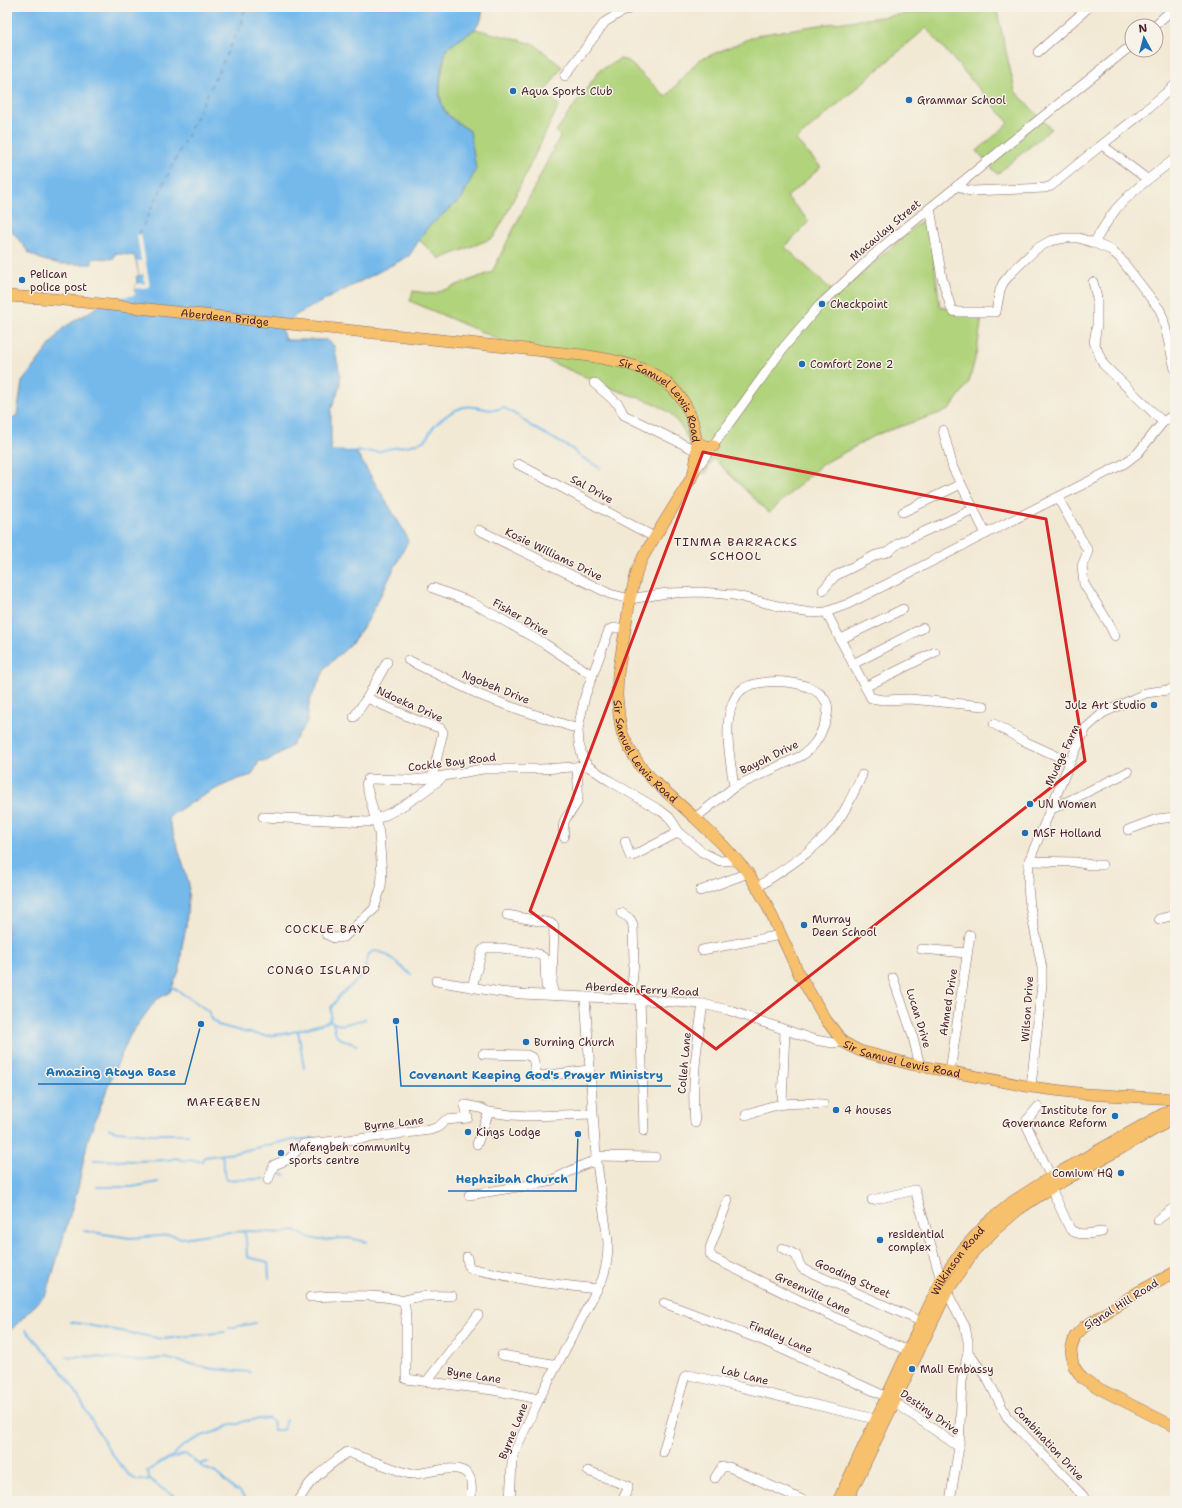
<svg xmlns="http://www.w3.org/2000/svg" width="1182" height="1508" viewBox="0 0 1182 1508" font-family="'Shantell Sans',sans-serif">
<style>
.green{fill:#b0d37c;stroke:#7d7954}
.water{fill:#74b9eb;stroke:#5f6c8b}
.pier{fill:#f2e9d4}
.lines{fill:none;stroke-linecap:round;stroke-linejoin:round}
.stream{stroke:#74b9eb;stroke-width:2}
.ferry{stroke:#574d65;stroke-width:1;stroke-dasharray:5 4;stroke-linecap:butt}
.minor-casing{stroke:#856666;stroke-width:10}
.major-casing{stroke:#856666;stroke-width:12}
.minor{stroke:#fff;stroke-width:9}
.major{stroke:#f7c06c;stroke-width:11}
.marked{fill:none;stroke:#d62828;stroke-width:3;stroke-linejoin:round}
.poi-dot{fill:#1f6fb2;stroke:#f7f3e8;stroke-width:1.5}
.labels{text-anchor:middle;stroke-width:3;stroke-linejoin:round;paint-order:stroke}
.poi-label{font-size:11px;fill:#4a1f2b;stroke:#f7f3e8;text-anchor:start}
.street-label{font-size:11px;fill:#4a1f2b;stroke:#f7f3e8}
.neighbourhood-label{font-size:12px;letter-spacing:1px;fill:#4a1f2b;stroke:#f7f3e8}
.leader{fill:none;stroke:#1f6fb2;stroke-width:1.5}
.callout-dot{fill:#1f6fb2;stroke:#f7f3e8;stroke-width:1.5}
.callout-label{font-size:12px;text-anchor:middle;font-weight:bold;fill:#1f6fb2;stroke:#f7f3e8;stroke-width:3;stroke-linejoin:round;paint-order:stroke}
</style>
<rect width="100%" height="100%" fill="#f7f3e8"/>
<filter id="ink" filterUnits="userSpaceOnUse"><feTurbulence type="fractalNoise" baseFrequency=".025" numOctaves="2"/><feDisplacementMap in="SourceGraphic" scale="8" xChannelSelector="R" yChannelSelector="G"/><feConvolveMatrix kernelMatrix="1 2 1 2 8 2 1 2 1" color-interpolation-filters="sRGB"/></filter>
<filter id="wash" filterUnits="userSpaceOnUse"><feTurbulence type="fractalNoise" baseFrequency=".012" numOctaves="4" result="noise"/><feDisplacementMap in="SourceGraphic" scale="16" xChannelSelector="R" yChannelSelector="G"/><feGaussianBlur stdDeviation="0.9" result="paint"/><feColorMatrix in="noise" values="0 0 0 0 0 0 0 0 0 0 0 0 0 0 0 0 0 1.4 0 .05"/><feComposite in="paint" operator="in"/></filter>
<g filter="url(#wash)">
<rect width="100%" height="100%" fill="#f2e9d4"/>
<!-- green -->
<g class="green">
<polygon points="958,7 996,7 1015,91 1051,129 997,174 977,151 1009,123 926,28 796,140 821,167 787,197 809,221 785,247 837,295 928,215 940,307 982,316 977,351 969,382 949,410 878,434 821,465 769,513 713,458 706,473 699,474 695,471 691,447 683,429 670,413 654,403 613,389 410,301 413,291 433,294 492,272 560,136 556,131 600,70 620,59 628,61 666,97 699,60 758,35 812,26"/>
<path d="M475 29 534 44 562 67 544 93 559 105 503 221 493 238 440 259 419 240 427 228 462 198 470 131C463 126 455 122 449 116 433 100 443 68 446 49Z"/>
</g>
<!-- water -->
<path class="water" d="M7 7H483L481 20 475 29 446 49C442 69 432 99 449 116 455 122 463 126 470 131L476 169 462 198 427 228 409 256 294 316 282 329 284 338 288 340H327L334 346 340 374V386L331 410V451L357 453 404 531 408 541 367 622 350 645 326 667 310 700 308 711 307 722 291 746 267 761H259L252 775C221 783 195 800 168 817L189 884 186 928 182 946 180 969 170 992 156 1000 130 1035 112 1076 88 1139 78 1188 47 1293 7 1334V422L17 415 22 382 63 328 104 303 135 291 137 280 136 277 139 275 135 256 115 253 114 259 96 258 92 260V264H61L43 260 30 254 7 225Z"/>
<!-- pier -->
<polygon class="pier" points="141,234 150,287 134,289 135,295 121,297 121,294 136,287 136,284 145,283 143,274 139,275 137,261 141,261 137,235"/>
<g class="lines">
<!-- stream -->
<g class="stream">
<path d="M333 451 379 452C389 446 415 448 426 439 429 436 429 432 432 429 438 420 453 410 464 407 478 404 492 415 503 407L518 416 531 426 572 449 578 455 600 468"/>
<path d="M172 987 194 1001 208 1011 212 1019 218 1025 244 1032 266 1036 289 1033 328 1022 331 1017V1008L340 995 360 978 365 969 368 955 371 952C386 947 399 968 411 974"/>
<path d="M329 1019C339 1031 351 1020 364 1020L365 1018"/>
<polyline points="333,1024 337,1037 356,1045"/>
<polyline points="298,1030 304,1068"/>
<polyline points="109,1129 116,1131 150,1134 188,1134"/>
<polyline points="222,1155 226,1180 265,1179"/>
<polyline points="94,1160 137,1161 167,1160 177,1158 181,1160 202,1161 204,1157 234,1153 285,1141 316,1138"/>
<polyline points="274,1172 285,1175"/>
<polyline points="97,1187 132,1187 158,1182"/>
<polyline points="84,1231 130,1238 174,1235 176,1237 181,1238 217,1233 251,1231 282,1233 295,1230 308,1237 319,1240 349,1238 367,1242"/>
<polyline points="244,1231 246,1239 247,1257 268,1262 269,1278"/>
<polyline points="71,1322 163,1339 225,1332"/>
<polyline points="229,1328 255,1323"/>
<path d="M26 1330C41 1348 59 1365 72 1385 83 1404 118 1474 137 1480 141 1481 146 1479 150 1479L161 1488 183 1501"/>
<polyline points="67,1357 84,1356 141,1361 164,1358 213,1369 250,1372"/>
<polyline points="166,1460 185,1454 204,1468 216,1473 235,1490 239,1491 247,1501"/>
<polyline points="199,1464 208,1462"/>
<polyline points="150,1479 147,1471 172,1456 184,1445 202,1436 221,1430 232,1424 239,1424 244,1421 268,1418 272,1421 274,1430 283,1430 286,1420"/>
</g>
<!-- ferry -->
<polyline class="ferry" points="139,234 242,23 245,7"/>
</g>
</g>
<g filter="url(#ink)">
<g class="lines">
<!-- minor casing -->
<g class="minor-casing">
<g id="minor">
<polyline points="1154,26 1175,7"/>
<polyline points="1038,52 1089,7"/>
<polyline points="565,76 605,22 618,14 633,7"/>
<polyline points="1102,145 1147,179"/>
<polyline points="958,185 966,190 972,191 1045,188 1051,186 1089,155 1140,115 1175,85"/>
<polyline points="930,208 942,278 951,308 953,311 958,312 996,312 1000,290 1003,283 1012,272 1036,249 1050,241 1065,238 1079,238 1094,243 1111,250 1120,258 1160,310 1163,318 1175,369"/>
<path d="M1094 243C1101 231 1108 220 1116 209 1133 190 1154 174 1175 159"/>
<polyline points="1093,282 1097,298 1097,325 1094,342 1103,364 1163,422"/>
<polyline points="594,383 618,404 624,415 697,451"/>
<polyline points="943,430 953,468 986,534"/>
<polyline points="518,464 654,537"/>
<polyline points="694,472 784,347 819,306 881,248 1010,143 1132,45"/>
<polyline points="1058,498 1088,551 1082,566 1084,584 1108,622 1115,636"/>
<polyline points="903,512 961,484"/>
<polyline points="479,530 610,594 630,599 667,593 701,592 733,595 799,611 812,613 826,612 848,604 1125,463 1138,453 1163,422 1175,414"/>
<polyline points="433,588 471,602 545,644 592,675"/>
<polyline points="823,590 835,576 876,555 888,552 899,543 974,509"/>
<polyline points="826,612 871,698 883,700 910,699 984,706"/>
<polyline points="625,628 613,628 609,630 585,696 578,729 579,744 583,759 588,766 610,781 661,811 669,817 679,832 702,852 720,861 738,860"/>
<polyline points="841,639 903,609"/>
<polyline points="408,660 482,696 512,707 578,729"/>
<polyline points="853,664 923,628"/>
<polyline points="865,687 935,652"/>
<polyline points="367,698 416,720 440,728 443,732 432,778"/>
<polyline points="354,717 367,698 387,662"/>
<polyline points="994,724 1024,741 1070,762"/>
<polyline points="368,779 411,780 432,778 483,769 542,769 588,766"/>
<polyline points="1050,810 1128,772"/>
<path d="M263 817 368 822C396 813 420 796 443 777"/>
<path d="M695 818 734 787 801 756C813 748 819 739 824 725 827 718 829 711 827 704 819 679 763 677 744 688 738 692 734 699 732 705 723 728 731 763 734 787"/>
<polyline points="1128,830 1157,819 1175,817"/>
<path d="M564 837C561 814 569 819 577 802 580 795 577 776 577 767"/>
<polyline points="625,841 630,856 633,856 679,832"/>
<polyline points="1029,861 1075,862 1091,865 1102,865"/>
<path d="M758 887C782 870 810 854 830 831 844 815 853 794 862 775"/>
<polyline points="700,891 748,873"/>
<path d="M621 913C628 917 632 919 633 926L634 961 631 999"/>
<polyline points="507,915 550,923 554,926 552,985"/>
<polyline points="1159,919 1175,915"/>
<polyline points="326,934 334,938 344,937 374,909 381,887 382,875 379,833 366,784"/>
<polyline points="921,949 967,953"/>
<polyline points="702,950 781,935"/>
<polyline points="893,978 912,1033 920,1066"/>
<polyline points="436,981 500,992 521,994 631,999 703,1004 728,1010 815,1040 833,1043 843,1042"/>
<polyline points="472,987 482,951 485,948 502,948 538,954 543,957 545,962 546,986 553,990 554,996"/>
<polyline points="640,999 644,1131"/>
<polyline points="483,1054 527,1055 533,1058 536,1073 541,1076 589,1070"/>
<polyline points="950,1072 970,935"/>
<polyline points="1031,1087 1042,984 1042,968 1030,906 1028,887 1029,861 1070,762 1086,728 1103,713 1146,693 1175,689"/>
<polyline points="782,1103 785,1030"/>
<polyline points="1038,1107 1027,1120 1026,1124 1051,1177"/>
<path d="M746 1115C775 1103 791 1102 823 1104"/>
<path d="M695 1123C691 1083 697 1044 703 1004"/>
<polyline points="477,1144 489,1112"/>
<polyline points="596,1156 655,1157"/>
<polyline points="268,1180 274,1165 289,1159 303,1144 358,1139 430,1130 438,1127 446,1120 468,1118 465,1105 480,1108 489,1112 511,1115 530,1116 592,1114"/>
<path d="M1051 1188 1070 1229C1078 1237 1092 1233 1102 1232"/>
<polyline points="469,1195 548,1182 583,1165 597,1160"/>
<polyline points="728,1200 710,1248 710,1254 713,1258 813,1307 908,1351"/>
<polyline points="872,1200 915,1190 941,1280"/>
<polyline points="1157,1220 1175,1207"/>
<polyline points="782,1248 796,1255 800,1265 803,1269 922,1322"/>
<path d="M467 1257C468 1262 467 1267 473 1269L537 1282 597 1289"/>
<polyline points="947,1292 965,1327 968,1341 968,1352 962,1381 959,1447 950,1501"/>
<path d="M310 1297C335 1296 380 1293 403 1301L405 1307 406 1318V1379L493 1390 539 1399"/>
<path d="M403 1301C419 1294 435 1296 452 1296"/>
<polyline points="664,1303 762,1340 887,1397 959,1447"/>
<polyline points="968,1352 988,1380 1007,1417 1088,1501"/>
<polyline points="502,1355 557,1365"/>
<polyline points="427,1381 478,1315"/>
<polyline points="663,1452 684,1379 686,1376 689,1375 875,1419"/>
<polyline points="588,1471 628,1486 628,1489 622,1501"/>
<polyline points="715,1478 722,1467 729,1467 805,1501"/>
<path d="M299 1501C308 1479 329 1466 347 1452L403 1472C406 1473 409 1474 412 1474 427 1474 460 1461 469 1476 473 1483 471 1493 471 1501"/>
<path d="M510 1501 512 1462 515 1451 539 1399 602 1280C607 1267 608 1256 608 1242L596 1156 585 997"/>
</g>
</g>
<!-- major casing -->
<g class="major-casing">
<g id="major">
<path id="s1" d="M7 296 54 299 582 355C629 362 678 371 693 423 697 439 698 455 694 471 692 479 685 488 681 495 668 516 655 536 643 557L637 571 630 599 618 674 617 695 619 716 622 733 630 750 641 767 654 781 695 818 723 845 748 873 765 901 800 976 826 1020 843 1042 860 1051 910 1064 1031 1087 1086 1094 1175 1099"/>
<polyline points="697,442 705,446 714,446"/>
<polyline points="1175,1272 1138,1292 1084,1327 1075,1336 1071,1350 1073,1365 1082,1378 1100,1389 1175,1427"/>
<path id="s2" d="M838 1501 941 1280 964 1248 986 1224 1012 1202 1051 1177 1175 1107"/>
<polyline points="847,1501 947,1292 974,1251 996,1229 1018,1210 1051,1188 1175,1118"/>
</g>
</g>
<!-- minor -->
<use href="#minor" class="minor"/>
<!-- major -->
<use href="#major" class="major"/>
</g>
</g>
<!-- marked area -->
<path class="marked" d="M703 452 1046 519 1085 761 716 1049 530 911Z"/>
<!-- markers -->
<g class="poi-dot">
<circle cx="513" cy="91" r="4"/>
<circle cx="909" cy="100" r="4"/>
<circle cx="22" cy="280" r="4"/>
<circle cx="822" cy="304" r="4"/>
<circle cx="802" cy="364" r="4"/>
<circle cx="1154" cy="705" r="4"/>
<circle cx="1030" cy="804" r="4"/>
<circle cx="1025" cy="833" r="4"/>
<circle cx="804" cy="925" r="4"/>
<circle cx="526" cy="1042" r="4"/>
<circle cx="836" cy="1110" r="4"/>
<circle cx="1115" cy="1116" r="4"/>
<circle cx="468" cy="1132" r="4"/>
<circle cx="281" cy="1153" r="4"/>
<circle cx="1121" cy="1173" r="4"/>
<circle cx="880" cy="1240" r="4"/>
<circle cx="912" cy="1369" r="4"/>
</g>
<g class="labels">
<!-- poi labels -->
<g class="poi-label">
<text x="521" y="95">Aqua Sports Club</text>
<text x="917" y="104">Grammar School</text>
<text x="30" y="278">Pelican<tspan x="30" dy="13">police post</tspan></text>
<text x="830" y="308">Checkpoint</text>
<text x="810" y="368">Comfort Zone 2</text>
<text x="1146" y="709" text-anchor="end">Julz Art Studio</text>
<text x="1038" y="808">UN Women</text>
<text x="1033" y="837">MSF Holland</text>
<text x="812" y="923">Murray<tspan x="812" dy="13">Deen School</tspan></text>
<text x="534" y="1046">Burning Church</text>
<text x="844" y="1114">4 houses</text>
<text x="1107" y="1114" text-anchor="end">Institute for<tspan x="1107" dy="13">Governance Reform</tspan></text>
<text x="476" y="1136">Kings Lodge</text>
<text x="289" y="1151">Mafengbeh community<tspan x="289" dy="13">sports centre</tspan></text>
<text x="1113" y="1177" text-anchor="end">Comium HQ</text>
<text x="888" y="1238">residential<tspan x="888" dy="13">complex</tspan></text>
<text x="920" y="1373">Mali Embassy</text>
</g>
<!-- street labels -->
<g class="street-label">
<text transform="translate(885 230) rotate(-40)" y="4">Macaulay Street</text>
<text dy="4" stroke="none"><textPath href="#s1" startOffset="219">Aberdeen Bridge</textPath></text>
<text dy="4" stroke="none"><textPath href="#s1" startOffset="676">Sir Samuel Lewis Road</textPath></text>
<text transform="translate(592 489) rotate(29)" y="4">Sal Drive</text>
<text transform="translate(554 554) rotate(26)" y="4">Kosie Williams Drive</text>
<text transform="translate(521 617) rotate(30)" y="4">Fisher Drive</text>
<text transform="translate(496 687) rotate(22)" y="4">Ngobeh Drive</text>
<text transform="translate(410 704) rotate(24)" y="4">Ndoeka Drive</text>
<text dy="4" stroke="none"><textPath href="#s1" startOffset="1072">Sir Samuel Lewis Road</textPath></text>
<text transform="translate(1062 755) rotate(-65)" y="4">Mudge Farm</text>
<text transform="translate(769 757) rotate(-26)" y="4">Bayoh Drive</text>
<text transform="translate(452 762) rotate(-7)" y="4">Cockle Bay Road</text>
<text transform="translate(642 989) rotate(3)" y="4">Aberdeen Ferry Road</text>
<text transform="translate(948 1002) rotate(-81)" y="4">Ahmed Drive</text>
<text transform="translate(1027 1009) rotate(-86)" y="4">Wilson Drive</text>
<text transform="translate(919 1018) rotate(73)" y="4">Lucan Drive</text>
<text dy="4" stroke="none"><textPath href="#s1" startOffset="1491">Sir Samuel Lewis Road</textPath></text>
<text transform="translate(684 1063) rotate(-85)" y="4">Colleh Lane</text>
<text transform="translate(394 1123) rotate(-7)" y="4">Byrne Lane</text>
<text dy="4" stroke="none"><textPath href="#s2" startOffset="269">Wilkinson Road</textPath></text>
<text transform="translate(853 1278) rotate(24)" y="4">Gooding Street</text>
<text transform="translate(813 1293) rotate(26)" y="4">Greenville Lane</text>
<text transform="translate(1121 1304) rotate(-32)" y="4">Signal Hill Road</text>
<text transform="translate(781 1337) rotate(23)" y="4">Findley Lane</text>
<text transform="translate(474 1375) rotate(9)" y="4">Byne Lane</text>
<text transform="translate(745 1375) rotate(14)" y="4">Lab Lane</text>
<text transform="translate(930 1412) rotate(35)" y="4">Destiny Drive</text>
<text transform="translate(513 1431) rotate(-68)" y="4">Byrne Lane</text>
<text transform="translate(1049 1443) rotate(47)" y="4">Combination Drive</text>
</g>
<!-- neighbourhood labels -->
<g class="neighbourhood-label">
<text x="736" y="546">TINMA BARRACKS<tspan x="736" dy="14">SCHOOL</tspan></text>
<text x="325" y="933">COCKLE BAY</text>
<text x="319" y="974">CONGO ISLAND</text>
<text x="224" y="1106">MAFEGBEN</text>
</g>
</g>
<!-- callouts -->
<path class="leader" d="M201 1024L185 1084H38M396 1021L401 1086H671M578 1134L576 1191H448"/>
<g class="callout-dot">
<circle cx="201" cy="1024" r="4"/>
<circle cx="396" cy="1021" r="4"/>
<circle cx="578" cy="1134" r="4"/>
</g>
<g class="callout-label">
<text x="111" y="1076">Amazing Ataya Base</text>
<text x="536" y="1079">Covenant Keeping God's Prayer Ministry</text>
<text x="512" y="1183">Hephzibah Church</text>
</g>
<!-- margin -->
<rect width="1182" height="1508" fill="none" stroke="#f7f3e8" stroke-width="24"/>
<!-- north arrow -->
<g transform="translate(1144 38) rotate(353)"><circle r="19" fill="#f7f3e8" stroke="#b29e9c"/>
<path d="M0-3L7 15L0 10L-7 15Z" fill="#1f6fb2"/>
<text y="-6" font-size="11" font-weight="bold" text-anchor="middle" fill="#4a1f2b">N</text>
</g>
</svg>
